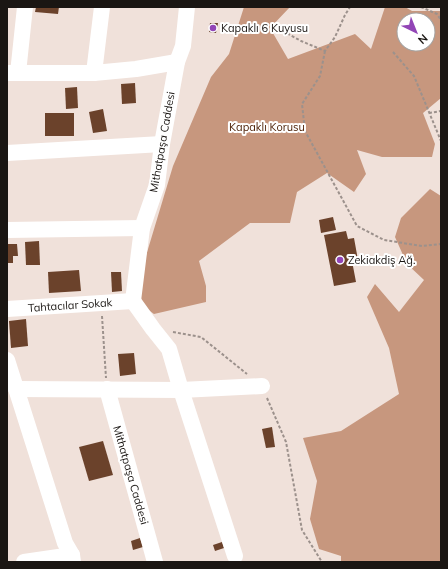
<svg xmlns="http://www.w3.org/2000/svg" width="448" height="569" viewBox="0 0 448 569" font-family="Mulish,sans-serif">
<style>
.forest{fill:#c7977e;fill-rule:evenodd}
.building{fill:#6b422b}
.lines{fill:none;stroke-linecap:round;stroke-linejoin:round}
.path{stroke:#9c918c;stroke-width:2;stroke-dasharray:3 2;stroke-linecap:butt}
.minor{stroke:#fff;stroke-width:16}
.poi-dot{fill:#9245b6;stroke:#fff;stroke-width:1.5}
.labels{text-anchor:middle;stroke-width:4;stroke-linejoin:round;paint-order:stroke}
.poi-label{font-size:11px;fill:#1a1613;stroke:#fff;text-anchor:start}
.park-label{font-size:11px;fill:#491c00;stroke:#fff}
.street-label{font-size:11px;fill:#1a1613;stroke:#fff}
</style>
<rect width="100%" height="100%" fill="#f0e1da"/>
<!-- forest -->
<g class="forest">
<path d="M244 7H290L270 28 288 59 355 34 371 49 385 7H405L412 11H440L441 10V98L423 113 435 144 432 157H382L357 150 366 174 354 192 327 173 297 192 290 223H250L199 261 206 286V302L154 314 133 299 173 166 211 77 229 54ZM404 20H428V44H404Z"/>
<polygon points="430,189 441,196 441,562 341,562 341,556 319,549 310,519 317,481 303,438 341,431 399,394 389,348 367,297 375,284 399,312 424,280 407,264 395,237 401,218"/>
</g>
<!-- building -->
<g class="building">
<polygon points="36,7 59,7 58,14 35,12"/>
<polygon points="210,23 218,23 216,33 209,32"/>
<polygon points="135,83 136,103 122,104 121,84"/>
<polygon points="77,87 78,108 66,109 65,88"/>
<polygon points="103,109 107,131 93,133 89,112"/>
<rect x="45" y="113" width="29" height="23"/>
<polygon points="333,217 336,230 321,233 319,220"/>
<polygon points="346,231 348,239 354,238 358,260 352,261 356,282 334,286 324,235"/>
<polygon points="39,241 40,265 26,265 25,242"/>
<polygon points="7,244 17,244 18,256 13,256 13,263 7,263"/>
<polygon points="79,270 81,291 49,293 48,272"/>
<polygon points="111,272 121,272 122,291 112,292"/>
<polygon points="26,319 28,346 11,348 9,321"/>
<polygon points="134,353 136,374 120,376 118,354"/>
<polygon points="272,427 275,447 266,448 262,429"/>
<polygon points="103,441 113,475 89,481 79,447"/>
<polygon points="140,538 143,547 133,550 131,541"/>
<polygon points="222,542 224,548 215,551 213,545"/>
</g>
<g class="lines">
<!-- path -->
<g class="path">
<polyline points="421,7 437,14 441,20"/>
<polyline points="283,31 301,41 325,51 335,37 345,15 350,7"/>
<polyline points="325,51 320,76 302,104 305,131 357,226 384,240 422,246 441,244"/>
<polyline points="393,52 414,76 441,141"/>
<polyline points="429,113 441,111"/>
<polyline points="102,316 106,378"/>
<polyline points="173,332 201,337 247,374"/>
<polyline points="267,398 286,442 302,530 322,562"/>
</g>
<!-- minor -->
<g class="minor">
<polyline points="7,73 94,73 136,69 177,62"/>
<polyline points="18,73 25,7"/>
<polyline points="94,73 102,7"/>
<polyline points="7,153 162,144"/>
<polyline points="7,230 142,228"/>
<polyline points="133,301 142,228 157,185 162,144 177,62 183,46 187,7"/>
<polyline points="133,301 153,329 169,349 181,390 235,556"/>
<polyline points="7,309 133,301"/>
<polyline points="7,360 65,543 72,555 73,562"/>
<polyline points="16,389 181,390 262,386"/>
<polyline points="107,389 155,562"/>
<polyline points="24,562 72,555"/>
</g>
</g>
<!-- markers -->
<g class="poi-dot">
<circle cx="213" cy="28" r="4"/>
<circle cx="340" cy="260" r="4"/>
</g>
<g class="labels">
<!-- poi labels -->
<g class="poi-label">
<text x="221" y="32">Kapaklı 6 Kuyusu</text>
<text x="348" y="264">Zekiakdiş Ağ.</text>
</g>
<!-- park labels -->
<g class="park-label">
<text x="267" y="131">Kapaklı Korusu</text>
</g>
<!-- street labels -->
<g class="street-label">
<text transform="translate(162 142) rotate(-80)" y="4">Mithatpaşa Caddesi</text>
<text transform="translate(70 305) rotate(-4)" y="4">Tahtacılar Sokak</text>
<text transform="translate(131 475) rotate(74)" y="4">Mithatpaşa Caddesi</text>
</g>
</g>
<!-- border -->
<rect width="448" height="569" fill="none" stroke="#1a1613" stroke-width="16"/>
<!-- north arrow -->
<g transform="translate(416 32) rotate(137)"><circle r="19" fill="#ffffff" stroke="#a3a2a1"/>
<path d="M0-3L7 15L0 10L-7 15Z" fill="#9245b6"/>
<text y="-6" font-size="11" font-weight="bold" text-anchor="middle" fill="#1a1613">N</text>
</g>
</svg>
